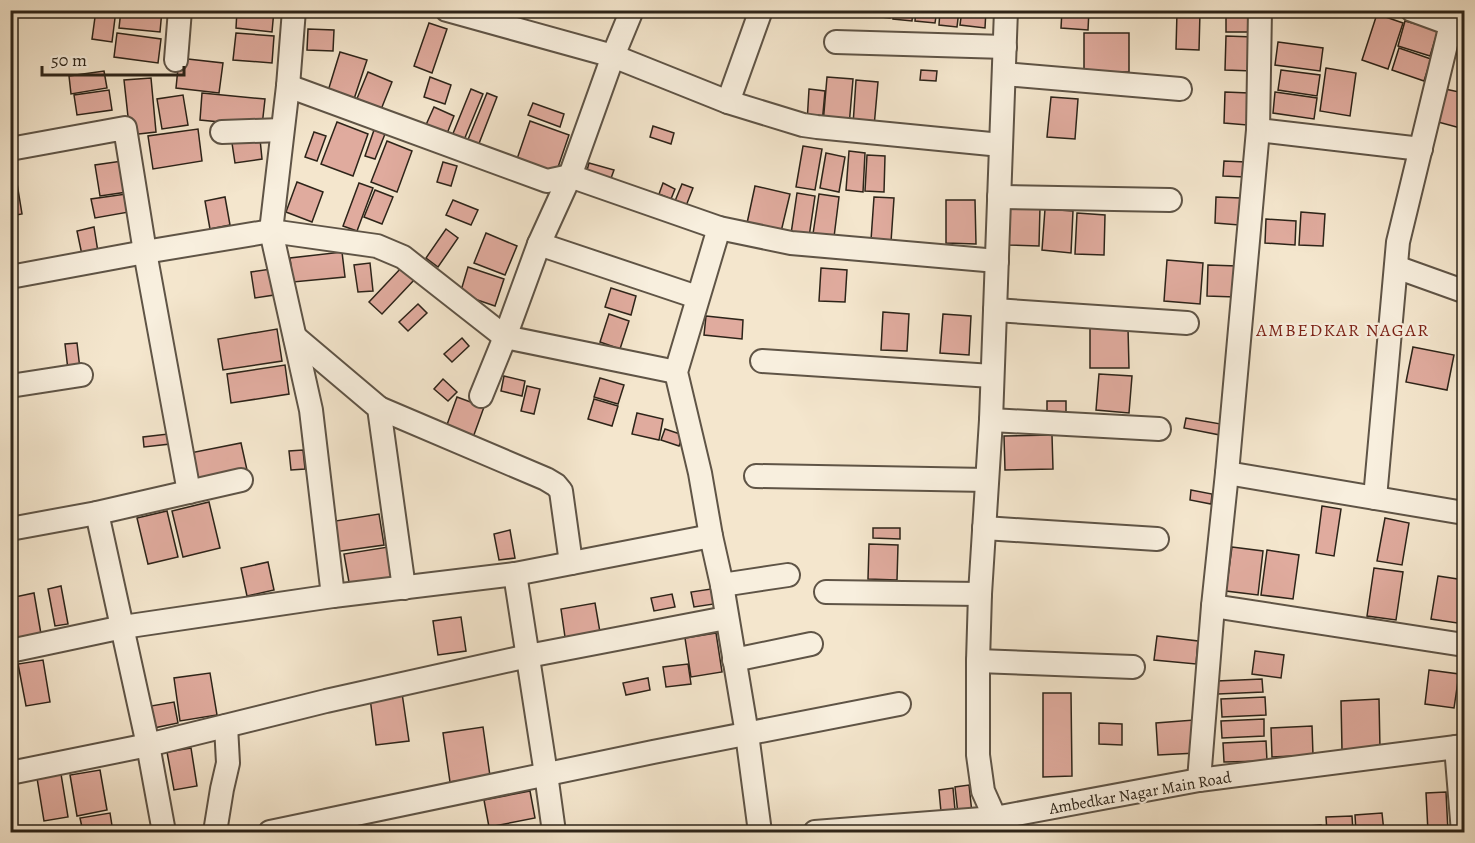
<svg xmlns="http://www.w3.org/2000/svg" width="1475" height="843" viewBox="0 0 1475 843" font-family="Alegreya,serif">
<style>
.building{fill:#e0ab9e;stroke:#2d2419;stroke-width:1.5}
.lines{fill:none;stroke-linecap:round;stroke-linejoin:round}
.minor-casing{stroke:#5f5446;stroke-width:26}
.minor{stroke:#f8efde;stroke-width:22}
.labels{text-anchor:middle;stroke-width:4.5;stroke-linejoin:round;paint-order:stroke}
.street-label{font-size:16px;fill:#2d2419;stroke:#f8efde}
.neighbourhood-label{font-size:18px;letter-spacing:1.5px;fill:#7a1f14;stroke:#f8efde}
</style>
<rect width="100%" height="100%" fill="#f4e6cd"/>
<filter id="stains"><feTurbulence type="fractalNoise" baseFrequency=".00333" numOctaves="4"/><feColorMatrix values="0 0 0 0 .2 0 0 0 0 .09 0 0 0 0 .02 0 0 0 .5 -.17"/></filter>
<radialGradient id="worn" r=".72"><stop offset=".6" stop-color="#630" stop-opacity="0"/><stop offset="1" stop-color="#630" stop-opacity=".3"/></radialGradient>
<!-- building -->
<g class="building">
<polygon points="96,10 116,10 112,42 92,39"/>
<polygon points="121,10 162,10 160,32 119,28"/>
<polygon points="237,10 274,10 272,32 236,28"/>
<polygon points="823,10 844,10 843,14 823,12"/>
<polygon points="847,10 868,10 867,16 847,14"/>
<polygon points="871,10 890,10 890,18 871,16"/>
<polygon points="894,10 913,10 912,21 893,19"/>
<polygon points="916,10 937,10 935,23 915,21"/>
<polygon points="940,10 959,10 957,27 939,25"/>
<polygon points="962,10 986,10 985,28 960,25"/>
<polygon points="1062,10 1089,10 1088,30 1061,28"/>
<rect x="1226" y="10" width="23" height="22"/>
<polygon points="1177,12 1200,12 1199,50 1176,49"/>
<polygon points="1377,14 1403,23 1388,69 1362,60"/>
<polygon points="1405,21 1438,30 1430,56 1398,46"/>
<polygon points="429,23 447,29 432,73 414,66"/>
<polygon points="308,29 334,30 333,51 307,50"/>
<polygon points="117,33 161,39 158,63 114,57"/>
<polygon points="236,33 274,36 272,63 233,60"/>
<rect x="1084" y="33" width="45" height="39"/>
<polygon points="1226,36 1254,37 1253,71 1225,70"/>
<polygon points="1278,42 1323,48 1320,71 1275,65"/>
<polygon points="1399,48 1431,59 1424,81 1392,70"/>
<polygon points="340,52 367,60 354,99 328,91"/>
<polygon points="179,58 223,63 219,93 176,88"/>
<polygon points="1326,68 1356,73 1350,116 1320,111"/>
<polygon points="921,70 937,71 936,81 920,80"/>
<polygon points="1281,70 1320,75 1317,96 1278,90"/>
<polygon points="104,71 107,88 71,94 69,76"/>
<polygon points="368,72 392,82 380,112 356,101"/>
<polygon points="430,77 451,85 445,104 424,97"/>
<polygon points="827,77 853,79 849,126 823,124"/>
<polygon points="151,78 156,132 130,135 124,80"/>
<polygon points="856,80 878,82 874,127 853,125"/>
<polygon points="471,89 483,94 464,140 452,136"/>
<polygon points="809,89 825,91 822,124 807,123"/>
<polygon points="1445,89 1464,93 1464,129 1438,122"/>
<polygon points="109,90 112,110 77,115 74,95"/>
<polygon points="1225,92 1249,93 1247,125 1224,123"/>
<polygon points="1275,92 1317,98 1314,119 1273,113"/>
<polygon points="202,93 265,99 262,126 200,120"/>
<polygon points="487,93 497,97 478,146 467,142"/>
<polygon points="183,95 188,125 162,129 157,99"/>
<polygon points="1051,97 1078,99 1075,139 1047,137"/>
<polygon points="533,103 564,114 560,127 528,115"/>
<polygon points="434,107 454,116 446,136 425,127"/>
<polygon points="530,121 569,135 556,173 517,159"/>
<polygon points="337,122 368,134 353,176 321,164"/>
<polygon points="653,126 674,133 671,144 650,137"/>
<polygon points="198,129 202,161 153,169 148,136"/>
<polygon points="374,130 385,134 375,159 365,156"/>
<polygon points="314,132 326,136 317,161 305,157"/>
<polygon points="260,139 262,159 235,163 232,143"/>
<polygon points="387,141 412,151 397,192 371,182"/>
<polygon points="803,146 822,149 815,190 796,187"/>
<polygon points="849,151 865,153 863,192 846,190"/>
<polygon points="826,153 845,157 839,192 820,188"/>
<polygon points="867,155 885,156 884,192 865,191"/>
<polygon points="10,159 13,159 22,214 10,216"/>
<polygon points="122,161 127,192 100,196 95,165"/>
<polygon points="1224,161 1246,162 1245,177 1223,176"/>
<polygon points="443,162 457,166 451,186 437,182"/>
<polygon points="589,163 614,170 610,181 586,174"/>
<polygon points="297,182 323,192 312,222 286,212"/>
<polygon points="359,183 373,188 357,231 343,226"/>
<polygon points="663,183 675,189 671,199 659,194"/>
<polygon points="682,184 693,188 686,206 675,201"/>
<polygon points="755,186 790,194 780,236 746,228"/>
<polygon points="375,190 393,197 382,224 364,217"/>
<polygon points="797,193 815,196 809,237 791,234"/>
<polygon points="126,194 129,212 95,218 91,199"/>
<polygon points="819,194 839,197 834,237 813,234"/>
<polygon points="225,197 230,225 210,229 205,201"/>
<polygon points="874,197 894,198 891,242 871,240"/>
<polygon points="1216,197 1240,198 1239,225 1215,223"/>
<polygon points="453,200 478,210 471,225 446,215"/>
<polygon points="946,200 975,200 976,244 946,243"/>
<polygon points="1010,206 1040,207 1039,246 1009,245"/>
<polygon points="1045,209 1073,211 1071,253 1042,250"/>
<polygon points="1301,212 1325,214 1323,246 1299,245"/>
<polygon points="1077,213 1105,215 1104,255 1075,254"/>
<polygon points="1266,219 1296,221 1295,245 1265,243"/>
<polygon points="94,227 98,252 82,255 77,231"/>
<polygon points="446,229 458,238 438,267 426,258"/>
<polygon points="486,233 517,246 505,275 474,263"/>
<polygon points="342,252 345,277 293,282 290,258"/>
<polygon points="1167,260 1203,263 1200,304 1164,301"/>
<polygon points="370,263 373,291 358,292 354,265"/>
<polygon points="1208,265 1237,266 1235,297 1207,296"/>
<polygon points="402,267 415,279 382,314 369,302"/>
<polygon points="468,267 504,279 495,306 460,294"/>
<polygon points="821,268 847,270 845,302 819,301"/>
<polygon points="271,269 274,295 255,298 251,272"/>
<polygon points="611,288 636,296 631,315 605,307"/>
<polygon points="418,304 427,313 408,331 399,322"/>
<polygon points="883,312 909,314 907,351 881,350"/>
<polygon points="609,314 629,321 620,349 600,342"/>
<polygon points="943,314 971,316 969,355 940,353"/>
<polygon points="706,316 743,320 742,339 704,335"/>
<polygon points="1090,328 1128,328 1129,368 1090,368"/>
<polygon points="277,329 282,361 223,370 218,339"/>
<polygon points="462,338 469,346 452,362 444,354"/>
<polygon points="77,343 80,369 68,370 65,344"/>
<polygon points="1413,347 1454,355 1447,390 1406,382"/>
<polygon points="285,365 289,394 231,403 227,374"/>
<polygon points="1099,374 1132,376 1129,413 1096,410"/>
<polygon points="504,376 525,381 522,396 501,391"/>
<polygon points="600,378 624,385 618,404 594,397"/>
<polygon points="443,379 457,392 448,401 434,389"/>
<polygon points="527,386 540,389 534,414 521,411"/>
<polygon points="457,397 484,407 471,443 444,433"/>
<polygon points="594,399 618,406 612,426 588,419"/>
<polygon points="1047,401 1066,401 1066,412 1047,411"/>
<polygon points="637,413 663,419 659,440 632,434"/>
<polygon points="1186,418 1221,424 1220,435 1184,428"/>
<polygon points="665,429 683,435 679,446 661,440"/>
<polygon points="168,434 170,444 144,447 143,437"/>
<polygon points="1052,435 1053,469 1005,470 1004,436"/>
<polygon points="241,443 247,470 196,480 190,453"/>
<polygon points="303,450 305,469 291,470 289,451"/>
<polygon points="1191,490 1212,494 1211,504 1190,500"/>
<polygon points="209,502 220,548 183,557 172,511"/>
<polygon points="1322,506 1341,509 1334,556 1316,553"/>
<polygon points="167,511 178,557 148,564 137,518"/>
<polygon points="379,514 384,545 334,552 329,522"/>
<polygon points="1385,518 1409,523 1402,565 1377,561"/>
<polygon points="873,528 900,528 900,539 873,538"/>
<polygon points="510,530 515,558 499,560 494,534"/>
<polygon points="869,544 898,545 897,580 868,579"/>
<polygon points="388,547 394,581 350,588 344,554"/>
<polygon points="1232,547 1263,551 1258,595 1226,591"/>
<polygon points="1267,550 1299,555 1293,599 1261,595"/>
<polygon points="268,562 274,590 247,596 241,568"/>
<polygon points="1374,568 1403,572 1396,620 1367,616"/>
<polygon points="1438,576 1464,580 1464,624 1431,619"/>
<polygon points="61,586 68,624 55,626 48,589"/>
<polygon points="711,589 714,604 694,607 691,592"/>
<polygon points="34,593 41,634 10,640 10,598"/>
<polygon points="672,594 675,607 654,611 651,598"/>
<polygon points="595,603 600,632 565,637 561,609"/>
<polygon points="461,617 466,651 438,655 433,621"/>
<polygon points="716,633 722,672 691,677 685,638"/>
<polygon points="1157,636 1198,641 1196,664 1154,660"/>
<polygon points="1255,651 1284,655 1281,678 1252,674"/>
<polygon points="43,660 50,702 26,706 18,664"/>
<polygon points="688,664 691,684 666,687 663,667"/>
<polygon points="1429,670 1459,674 1454,708 1425,704"/>
<polygon points="210,673 217,715 180,721 174,678"/>
<polygon points="648,678 650,690 626,695 623,683"/>
<polygon points="1262,679 1263,692 1218,694 1217,681"/>
<polygon points="402,693 409,741 376,745 370,698"/>
<polygon points="1043,693 1071,693 1072,776 1043,777"/>
<polygon points="1265,697 1266,715 1222,717 1221,699"/>
<polygon points="1379,699 1380,749 1342,750 1341,701"/>
<polygon points="174,702 178,723 149,729 145,707"/>
<polygon points="1264,719 1264,736 1222,738 1221,721"/>
<polygon points="1194,720 1197,753 1158,755 1156,723"/>
<polygon points="1099,723 1122,724 1122,745 1099,744"/>
<polygon points="1312,726 1313,755 1272,757 1271,728"/>
<polygon points="483,727 490,776 450,782 443,733"/>
<polygon points="1266,741 1267,761 1224,762 1223,743"/>
<polygon points="191,748 197,786 174,790 167,752"/>
<polygon points="100,770 107,810 77,816 70,775"/>
<polygon points="61,774 68,817 44,821 37,778"/>
<polygon points="969,785 972,813 958,814 955,787"/>
<polygon points="953,788 955,810 941,812 939,790"/>
<polygon points="530,791 535,818 489,827 484,800"/>
<polygon points="1446,792 1448,832 1428,832 1426,793"/>
<polygon points="110,813 113,832 83,832 80,818"/>
<polygon points="1382,813 1384,832 1356,832 1355,815"/>
<polygon points="1352,816 1353,832 1327,832 1326,817"/>
<polygon points="1321,825 1321,832 1294,832 1294,827"/>
</g>
<g class="lines">
<!-- minor casing -->
<g class="minor-casing">
<g id="minor">
<polyline points="294,10 288,86 271,231 311,410 333,596"/>
<polyline points="447,10 613,56 728,102 803,125 817,127 1001,145"/>
<polyline points="1412,10 1464,29"/>
<polyline points="836,42 1005,47"/>
<polyline points="176,60 180,10"/>
<polyline points="1004,74 1180,89"/>
<polyline points="288,86 547,181 570,176 719,228 791,243 997,261"/>
<polyline points="728,102 761,10"/>
<polyline points="1258,130 1421,149"/>
<polyline points="222,132 282,130"/>
<polyline points="10,149 125,128 145,252 189,492"/>
<polyline points="999,197 1170,200"/>
<polyline points="719,228 676,372 700,473 711,536 722,585 747,734 760,832"/>
<polyline points="539,244 697,297"/>
<polyline points="1396,267 1463,291"/>
<polyline points="10,277 145,252 271,231 377,246 403,257 505,337 676,372"/>
<polyline points="995,310 1187,323"/>
<polyline points="295,337 379,408 404,588"/>
<polyline points="762,361 992,376"/>
<polyline points="10,386 81,375"/>
<polyline points="481,396 505,337 539,244 570,176 613,56 632,10"/>
<polyline points="379,408 546,479 556,485 561,491 571,563"/>
<polyline points="991,420 1159,429"/>
<polyline points="1227,473 1464,513"/>
<polyline points="756,476 987,480"/>
<polyline points="1375,498 1398,242 1451,24 1457,10"/>
<polyline points="97,513 148,745 164,832"/>
<polyline points="984,528 1157,539"/>
<polyline points="10,529 97,513 241,480"/>
<polyline points="515,574 546,774 554,832"/>
<polyline points="722,585 788,575"/>
<polyline points="826,592 980,594"/>
<polyline points="1213,606 1464,645"/>
<polyline points="10,651 123,627 333,596 515,574 711,536"/>
<polyline points="734,660 811,644"/>
<polyline points="978,661 1133,667"/>
<polyline points="1456,747 1463,832"/>
<polyline points="10,773 148,745 326,701 528,656 726,618"/>
<polyline points="1199,780 1213,606 1227,473 1258,130 1260,10"/>
<polyline points="215,832 222,789 228,763 226,726"/>
<polyline points="270,832 653,752 899,704"/>
<polyline points="815,832 995,818 1199,780 1464,746"/>
<polyline points="996,832 995,818 983,791 978,755 978,661 980,594 991,420 1006,10"/>
</g>
</g>
<!-- minor -->
<use href="#minor" class="minor"/>
</g>
<g class="labels">
<!-- street labels -->
<g class="street-label">
<text transform="translate(1140 792) rotate(-10)" y="6">Ambedkar Nagar Main Road</text>
</g>
<!-- neighbourhood labels -->
<g class="neighbourhood-label">
<text x="1343" y="336">AMBEDKAR NAGAR</text>
</g>
</g>
<!-- margin -->
<rect width="1475" height="843" fill="none" stroke="#f4e6cd" stroke-width="36"/>
<rect x="12" y="12" width="1451" height="819" fill="none" stroke="#2d2419" stroke-width="3"/>
<rect x="18" y="18" width="1439" height="807" fill="none" stroke="#2d2419" stroke-width="1.5"/>
<!-- scale -->
<path d="M42 66v9h142v-9" fill="none" stroke="#2d2419" stroke-width="3"/>
<text x="51" y="66" font-size="18" fill="#2d2419" stroke="#f8efde" stroke-width="4.5" paint-order="stroke">50 m</text>
<rect width="100%" height="100%" filter="url(#stains)"/>
<rect width="100%" height="100%" fill="url(#worn)"/>
</svg>
